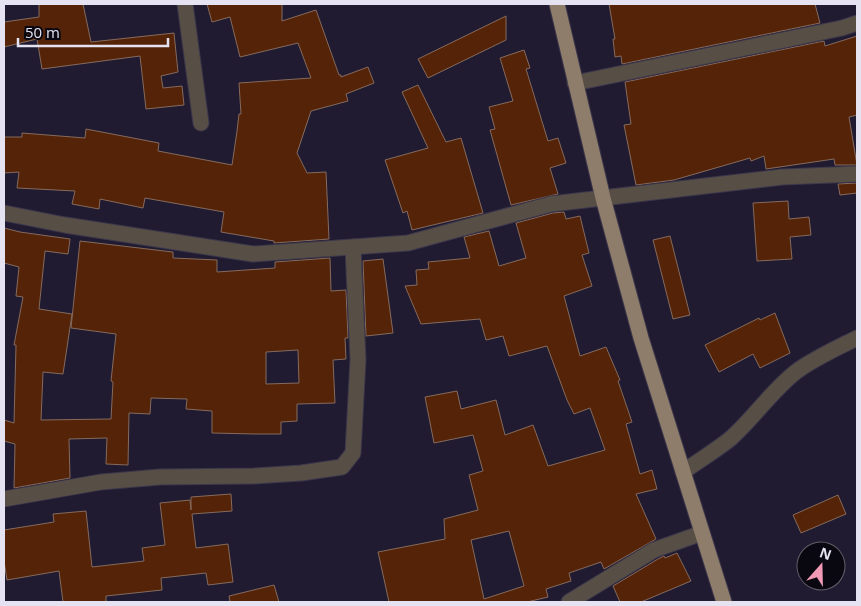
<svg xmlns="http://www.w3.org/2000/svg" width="861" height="606" viewBox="0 0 861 606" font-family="'Open Sans',sans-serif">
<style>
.building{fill:#552408;stroke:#856a5d;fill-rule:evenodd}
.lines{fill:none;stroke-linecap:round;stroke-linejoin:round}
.minor-casing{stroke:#3c374b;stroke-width:17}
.major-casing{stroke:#3c374b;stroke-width:17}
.minor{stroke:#574e46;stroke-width:15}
.major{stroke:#8f7d6b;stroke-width:15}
</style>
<rect width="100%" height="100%" fill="#201b30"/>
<!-- building -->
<g class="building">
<polygon points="39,4 83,4 91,42 174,33 178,72 161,76 163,88 182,86 184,105 146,109 140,56 42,69 37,39 4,47 4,22 39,17"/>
<polygon points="207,4 282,4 282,21 316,10 339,75 341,75 341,77 368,67 374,83 346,94 348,101 311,111 297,153 307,173 326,172 329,239 274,243 274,241 221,232 224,212 145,198 143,208 100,199 99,209 72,204 75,191 17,188 19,172 4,173 4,137 22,137 22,133 85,138 86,129 159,143 158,151 232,165 237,131 239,114 241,114 239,83 311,78 298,43 240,57 230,17 212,22"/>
<polygon points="609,4 815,4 820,23 622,64 621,56 615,57 613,39 615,39"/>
<polygon points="506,16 506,40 428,78 418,59"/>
<polygon points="857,36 857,115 849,117 857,165 835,165 834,159 766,169 764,156 751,161 750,158 674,180 636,185 624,125 631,124 625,82 824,41 825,46"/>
<polygon points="524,50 530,68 526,69 548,141 558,138 566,163 550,168 558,194 511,205 490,130 495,129 489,107 513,101 500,58"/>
<polygon points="418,85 446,142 461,138 483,213 412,230 407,211 403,213 385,160 428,148 402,92"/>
<polygon points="857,183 857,193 840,195 838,184"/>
<polygon points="788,201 789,219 809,217 811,235 790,237 792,259 757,261 753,203"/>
<path d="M564 212 566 219 580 216 589 253 582 255 592 286 564 296 580 356 606 347 620 380 618 381 632 422 626 424 640 474 652 470 657 489 636 494 656 539 604 569 601 562 569 573 571 581 546 589 548 597 527 602H389L378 552 445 539 444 519 478 510 469 475 483 471 473 435 434 443 425 397 457 391 461 409 496 400 505 435 533 425 548 466 605 450 590 408 574 414 567 400 547 346 509 356 503 336 486 340 480 319 421 324 405 286 417 285 416 270 429 269 428 262 470 258 464 237 489 231 499 266 526 258 516 223 553 213ZM509 531 524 586 484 599 471 540Z"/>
<path d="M4 228 20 232 70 239 68 254 45 251 39 309 72 314 63 374 43 372 41 420 111 419 113 382 111 381 116 334 71 328 80 241 173 252V258L217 260V272L275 268V262L330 258 331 291 346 290 348 338H345L346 359 333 360 335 403 297 404V421L281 422V434H255L212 433V411L186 409 187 399 151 398 150 414 129 413 128 465 106 464 107 438 69 439 70 478 14 488 15 444 4 441V420L14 423 16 345H14L23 297 16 296 19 267 4 263ZM298 350 299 383 266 384V352Z"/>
<polygon points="670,236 690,315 673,319 653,240"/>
<polygon points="383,259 393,333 366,336 363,261"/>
<polygon points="775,313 790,353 760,368 753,354 719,372 705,345 759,318 760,320"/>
<polygon points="231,494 232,511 192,514 196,548 228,544 233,582 208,585 206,573 161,578 162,590 106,596 106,602 63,602 59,571 7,580 4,561 4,530 54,522 53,514 86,511 92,567 144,561 142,548 165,545 160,503 190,500 191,510 191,497"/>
<polygon points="838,495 846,514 801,533 793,515"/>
<polygon points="677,553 691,581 641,602 620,602 613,586 658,559 664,556 665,558"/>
<polygon points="274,585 279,602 230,602 229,596"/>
</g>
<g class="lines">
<!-- minor casing -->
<g class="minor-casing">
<g id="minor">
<polyline points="185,4 201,123"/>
<polyline points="575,83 842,28 857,23"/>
<polyline points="4,213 65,225 253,254 408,243 551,204 782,177 857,174"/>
<path d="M683 472C698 461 715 451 730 439 754 418 771 391 797 371 815 358 837 348 857 338"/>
<polyline points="4,499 101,482 160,477 254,476 301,473 342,467 353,453 358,359 353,247"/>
<polyline points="569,602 654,550 702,533"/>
</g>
</g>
<!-- major casing -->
<g class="major-casing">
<polyline id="major" points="557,4 603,198 641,338 724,602"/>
</g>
<!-- minor -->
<use href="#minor" class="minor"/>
<!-- major -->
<use href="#major" class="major"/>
</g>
<!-- border -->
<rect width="861" height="606" fill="none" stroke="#e5e2f1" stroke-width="10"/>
<!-- north arrow -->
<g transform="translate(821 566) rotate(20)"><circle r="24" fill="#090710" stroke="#615f6a"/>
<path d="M0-4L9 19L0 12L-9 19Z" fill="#f09ab5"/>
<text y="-8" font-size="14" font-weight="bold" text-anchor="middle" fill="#e5e2f1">N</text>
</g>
<!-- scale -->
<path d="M18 38v8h150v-8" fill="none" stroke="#e5e2f1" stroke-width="2.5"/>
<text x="25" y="38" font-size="15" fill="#e5e2f1" stroke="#090710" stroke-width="4" paint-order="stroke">50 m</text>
</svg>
